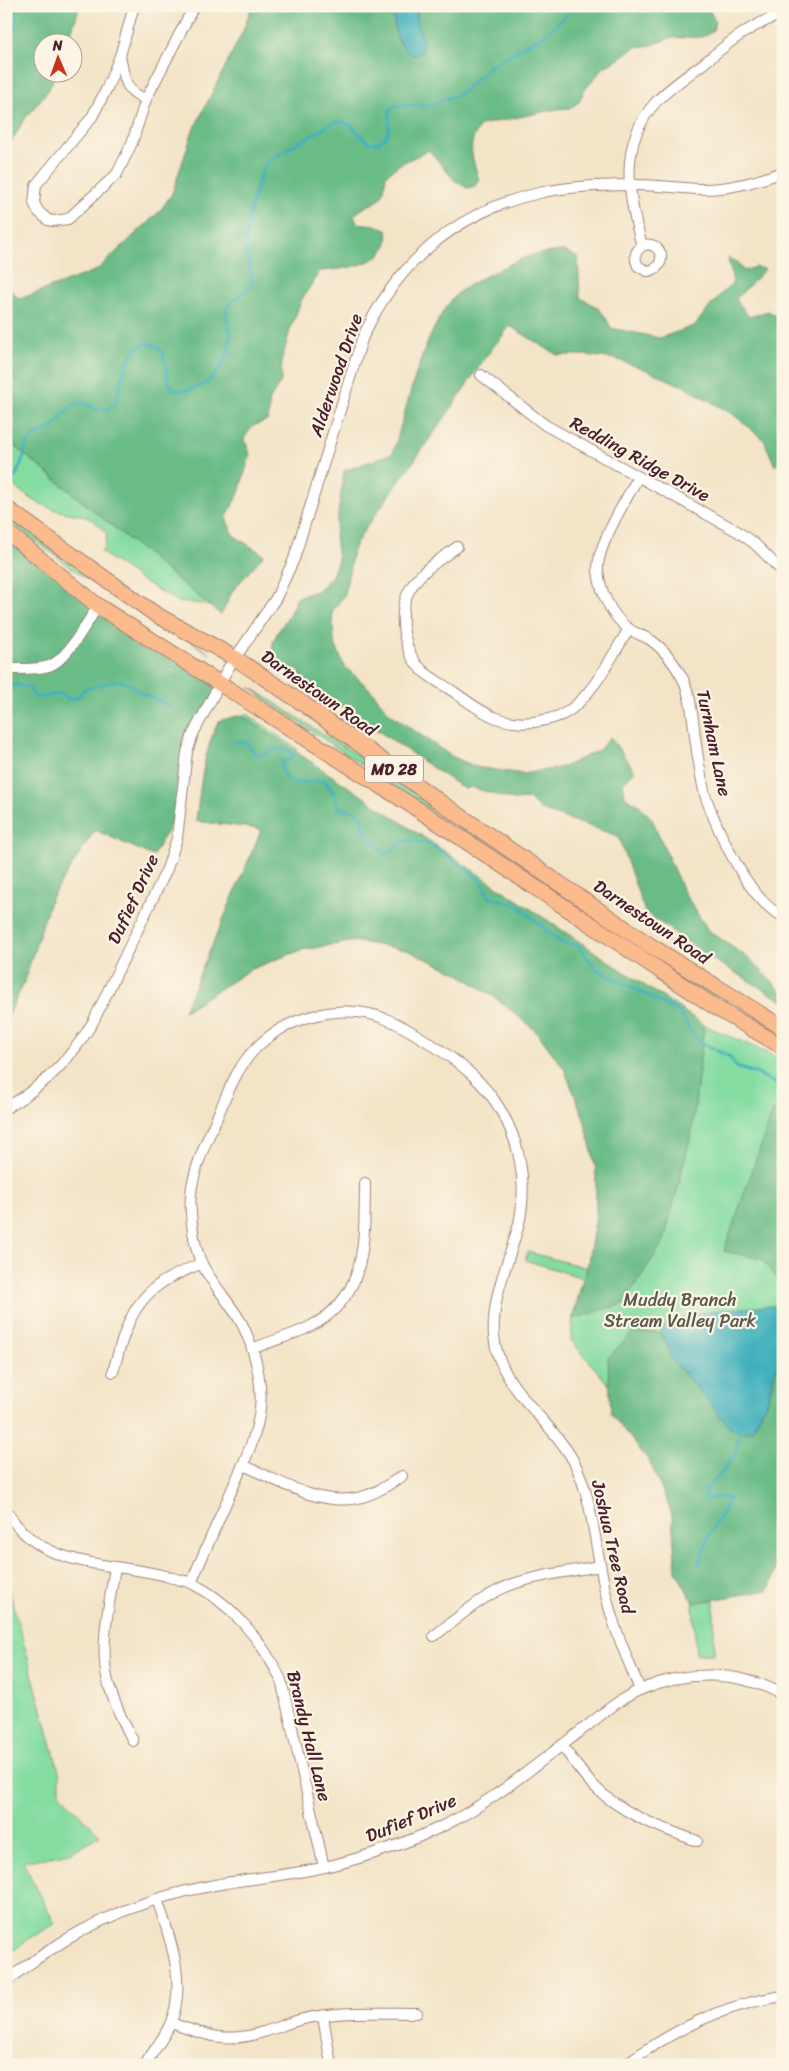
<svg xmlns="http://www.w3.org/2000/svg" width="789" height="2071" viewBox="0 0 789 2071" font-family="Sriracha,sans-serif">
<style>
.green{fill:#84dca1;stroke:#677e66}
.forest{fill:#6bbc87;stroke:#5a6e59}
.water{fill:#41b0bc;stroke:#466874}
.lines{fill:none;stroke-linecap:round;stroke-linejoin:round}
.stream{stroke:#41b0bc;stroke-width:3}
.minor-casing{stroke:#9e8279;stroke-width:12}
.primary-casing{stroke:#9e8279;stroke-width:17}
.minor{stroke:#fff;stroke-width:10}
.primary{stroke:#fbbb8d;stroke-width:15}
.labels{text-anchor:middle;stroke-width:4.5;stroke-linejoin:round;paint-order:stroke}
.shield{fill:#fcf5e5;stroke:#7f5f63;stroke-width:1}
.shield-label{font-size:16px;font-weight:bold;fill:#4a1f2b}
.street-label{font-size:18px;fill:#4a1f2b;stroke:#fcf5e5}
.park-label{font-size:18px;fill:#5b584e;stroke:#fcf5e5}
</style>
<rect width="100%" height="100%" fill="#fcf5e5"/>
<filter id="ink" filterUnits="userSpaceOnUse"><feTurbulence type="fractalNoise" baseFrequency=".02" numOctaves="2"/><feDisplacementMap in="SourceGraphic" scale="10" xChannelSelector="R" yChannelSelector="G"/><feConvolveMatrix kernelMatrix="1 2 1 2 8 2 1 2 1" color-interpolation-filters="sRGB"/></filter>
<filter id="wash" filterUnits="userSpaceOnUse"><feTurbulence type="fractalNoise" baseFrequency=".0096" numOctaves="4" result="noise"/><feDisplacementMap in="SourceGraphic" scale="20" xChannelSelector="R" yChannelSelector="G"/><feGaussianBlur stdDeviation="1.12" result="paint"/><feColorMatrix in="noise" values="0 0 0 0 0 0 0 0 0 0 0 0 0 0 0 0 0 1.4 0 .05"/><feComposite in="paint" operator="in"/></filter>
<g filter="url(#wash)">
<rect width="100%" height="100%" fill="#f3e4c7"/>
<!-- green -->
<g class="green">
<path d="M6 439 213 608 204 604 178 602 141 580 101 552 105 546 107 534C86 508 73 518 48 507 32 501 20 491 6 480Z"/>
<polygon points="6,508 204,649 210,654 142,611 88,580 6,519"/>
<polygon points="250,687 332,740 376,765 500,851 718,997 783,1036 783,1041 686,981 268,702"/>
<path d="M247 714 297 749 292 759 703 1032 704 1025 783 1060V1467L770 1577 714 1599V1654H696L693 1603 676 1570 670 1484 625 1404 571 1340 573 1316 583 1278 525 1260 528 1252 587 1268 596 1217V1168L584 1118 564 1068 535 1030 496 998 458 973 407 950 355 941 301 950 251 969 184 1011 262 829 196 821C201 786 203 752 219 721Z"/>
<polygon points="6,1579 60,1775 60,1794 100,1835 70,1853 23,1862 55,1924 29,1939 6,1956"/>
</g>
<!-- forest -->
<g class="forest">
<polygon points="6,6 80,6 68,42 42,42 42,72 56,73 49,89 24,120 6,151"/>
<path d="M252 6H393C395 25 393 38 407 52L418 27 417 6H707L715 21 713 31 702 37 670 38 652 45 635 47 619 59 604 67 584 91 579 102 570 108 557 109 481 125C465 144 473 159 479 180L475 186 467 188 455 181 429 150 400 164 386 175C383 212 373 196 354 216L357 223 375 225 387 230C394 265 344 269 320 271L302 299 291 327 282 359 281 381 270 399 268 420 253 426 244 438 250 454 239 493 226 518 233 535 264 555 233 590 221 615 6 439V294L10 290 20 299 97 270 159 212 172 194 192 133 243 31Z"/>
<path d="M563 251 578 257 580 298C597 306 603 310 611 328L660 338 694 326 714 302 733 282 728 258 737 262 744 271 755 267 765 269 736 299 749 317 768 311 783 319V457L775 466 764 440 734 415 687 388 647 370 616 359 585 355H557L510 326 484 359 448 413 361 535 353 550 345 594 332 612 334 641 344 666 372 691 389 713 451 756 476 767 523 774 563 767 599 750 610 737 635 771 623 783 625 797 639 805 652 819 682 889 708 930 752 961 783 993V1001L714 960 645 912 618 836 541 810 529 799 513 800 471 787 464 789 303 680 298 668 289 670C262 651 273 640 287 618 291 612 294 604 297 597L316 591 331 578 338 560 335 536 344 471 393 453C408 405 422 332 456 295 466 284 518 259 533 255 543 253 553 252 563 251Z"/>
<polygon points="6,531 98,606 221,683 187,752 183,801 153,856 95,830 51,898 24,982 6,1021"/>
<path d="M241 715 704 1025 692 1131 664 1241 623 1304 573 1319 587 1268 596 1217V1168L584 1118 564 1068 535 1030 496 998 458 973 407 950 355 941 301 950 251 969 184 1011 262 829 196 821C201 786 203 752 219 721Z"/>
<polygon points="783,1106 783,1286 762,1259 724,1251 773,1111"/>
<polygon points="633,1332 660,1333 669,1348 670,1357 730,1427 767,1402 783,1343 783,1548 769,1590 693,1603 676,1570 672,1514 650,1462 611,1414 608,1358"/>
</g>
<!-- water -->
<g class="water">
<path d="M393 6H417C414 22 426 37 422 53L413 55C393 44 395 26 393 6Z"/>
<path d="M774 1306 783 1310V1343L780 1354 767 1402 752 1431 740 1432 730 1427 670 1357 669 1348 660 1333C667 1310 752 1307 774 1306Z"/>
</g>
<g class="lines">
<!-- stream -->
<g class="stream">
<polyline points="6,48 14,32 17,6"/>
<path d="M6 490C14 480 20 468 24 456 25 451 26 446 29 441 35 432 47 433 55 425 61 418 67 407 77 404 93 400 97 419 116 403 120 387 128 340 150 344 155 345 160 348 162 353 169 365 164 380 173 389 203 398 230 365 230 337 231 328 226 320 226 311 227 299 246 295 251 284 254 273 247 261 246 250 245 230 255 182 266 165 275 153 318 133 334 122 361 117 362 157 384 138 393 130 387 117 391 108L403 105H431L461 93 490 66 544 35 576 6"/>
<polyline points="6,686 18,685 29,688 36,698 63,693 68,699 76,698 83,690 117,680 131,685 139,692 173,707"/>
<path d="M234 741 247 743 255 754 264 755C276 748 283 745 294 755L289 760 281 762 284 777 296 783 324 780 335 795 338 808 355 811 361 816 366 835 379 847 386 856 403 840 431 844 481 880 489 897 516 904 560 942 578 945 596 969 679 1012 693 1035 704 1044 730 1057 736 1067 758 1074 783 1088"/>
<polyline points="699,1565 708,1537 730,1499 719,1497 706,1499 705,1489 719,1476 735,1455 740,1432"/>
</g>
</g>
</g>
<g filter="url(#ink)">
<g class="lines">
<!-- minor casing -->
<g class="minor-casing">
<g id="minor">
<polyline points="134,6 120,56 107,88 92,117 36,185 34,203 38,211 48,220 53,221 68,219 117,174 132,143 146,99 194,6"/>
<path d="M120 56C125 77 123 91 146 99"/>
<path d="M642 246C634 252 634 258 638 266L647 271C657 270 662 264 661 254 657 246 650 242 642 246 628 197 618 143 656 102 669 88 687 76 703 64 728 43 751 24 783 14"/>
<polyline points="481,375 545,425 737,531 755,544 783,572"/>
<path d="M638 477C627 499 596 547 598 570 600 592 611 616 629 629 636 634 645 636 652 641 665 650 676 666 683 679 694 704 693 731 698 757 700 770 702 785 706 798 718 831 750 903 783 916"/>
<path d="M457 547C438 561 418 572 408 593 397 616 404 654 423 671 432 679 444 685 454 692 483 713 503 728 540 721 550 719 560 717 569 711 596 690 611 657 629 629"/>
<path d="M6 669C20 669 35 670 49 666 67 660 87 622 98 606"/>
<path d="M6 1108C45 1085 70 1060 93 1022L167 869 177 838 187 752 193 734 227 670 276 598 294 559 362 339C396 263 457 211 539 193 568 186 600 186 630 185 653 184 675 188 698 189 727 190 755 182 783 172"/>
<path d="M252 1349C271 1341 291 1336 309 1327 369 1297 364 1240 365 1183"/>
<path d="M113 1372C122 1339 130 1304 160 1284 172 1275 188 1270 201 1263"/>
<path d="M243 1465C277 1480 318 1506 357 1498 374 1495 388 1485 402 1476"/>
<path d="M6 1510C40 1570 108 1561 166 1576 174 1579 184 1580 191 1583 231 1602 263 1642 281 1680L324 1867"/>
<path d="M115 1567C110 1601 101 1637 106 1672 110 1696 122 1719 133 1741"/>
<path d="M191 1583C205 1551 219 1519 233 1487 244 1462 257 1436 260 1409 263 1381 254 1347 241 1322 230 1303 214 1286 203 1266 193 1247 188 1206 192 1186 197 1161 208 1138 218 1115 228 1092 237 1068 254 1050 286 1016 342 1002 386 1019 402 1025 417 1035 431 1044 459 1062 485 1082 501 1111 520 1142 527 1183 520 1219 511 1259 491 1294 494 1336 499 1389 549 1417 573 1460 591 1494 593 1532 601 1569 604 1586 607 1603 613 1620 620 1643 631 1667 640 1690"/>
<path d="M434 1636C459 1617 485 1593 516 1583 543 1574 572 1571 600 1566"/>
<path d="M562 1745C571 1758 580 1771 590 1782 619 1813 658 1827 697 1841"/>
<path d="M6 1983C17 1971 31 1963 44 1954 93 1920 151 1897 210 1886 248 1878 287 1876 325 1867 367 1857 408 1843 447 1824 494 1800 536 1765 578 1733 598 1718 618 1699 642 1689 686 1670 740 1670 783 1695"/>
<polyline points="323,2016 331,2065"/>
<path d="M171 2023C204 2035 228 2044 263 2032 275 2029 287 2023 299 2020 337 2010 379 2013 417 2013"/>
<path d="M145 2065C153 2051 165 2037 171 2022 187 1982 170 1938 157 1899"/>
<path d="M624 2065C674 2030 721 2005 783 1996"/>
</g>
</g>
<!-- primary casing -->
<g class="primary-casing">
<g id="primary">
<polyline points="6,508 155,614 235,658 305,705 437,800 651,946 783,1028"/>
<polyline points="6,531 98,606 422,812 718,1009 783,1047"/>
</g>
</g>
<!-- minor -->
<use href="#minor" class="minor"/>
<!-- primary -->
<use href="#primary" class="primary"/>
</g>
</g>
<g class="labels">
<!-- shield labels -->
<rect class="shield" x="365" y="755.5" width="58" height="27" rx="4"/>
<g class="shield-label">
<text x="394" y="775">MD 28</text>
</g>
<!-- street labels -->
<g class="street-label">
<text transform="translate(336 375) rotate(-71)" y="6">Alderwood Drive</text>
<text transform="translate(640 459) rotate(29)" y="6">Redding Ridge Drive</text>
<text transform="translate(319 693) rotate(35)" y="6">Darnestown Road</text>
<text transform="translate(714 743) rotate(78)" y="6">Turnham Lane</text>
<text transform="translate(133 899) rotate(-65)" y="6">Dufief Drive</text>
<text transform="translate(652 922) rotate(34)" y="6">Darnestown Road</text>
<text transform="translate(613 1547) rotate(77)" y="6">Joshua Tree Road</text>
<text transform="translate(309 1736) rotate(76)" y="6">Brandy Hall Lane</text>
<text transform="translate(411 1818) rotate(-23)" y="6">Dufief Drive</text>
</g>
<!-- park labels -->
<g class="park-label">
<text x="680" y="1306">Muddy Branch<tspan x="680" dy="21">Stream Valley Park</tspan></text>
</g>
</g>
<!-- margin -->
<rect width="789" height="2071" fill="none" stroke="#fcf5e5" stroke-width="25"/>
<!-- north arrow -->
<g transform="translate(58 58) rotate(358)"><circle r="24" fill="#fcf5e5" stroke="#b59f9b"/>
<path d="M0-4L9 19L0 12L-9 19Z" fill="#c8321e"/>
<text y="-8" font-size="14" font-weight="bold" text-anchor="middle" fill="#4a1f2b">N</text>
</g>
</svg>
